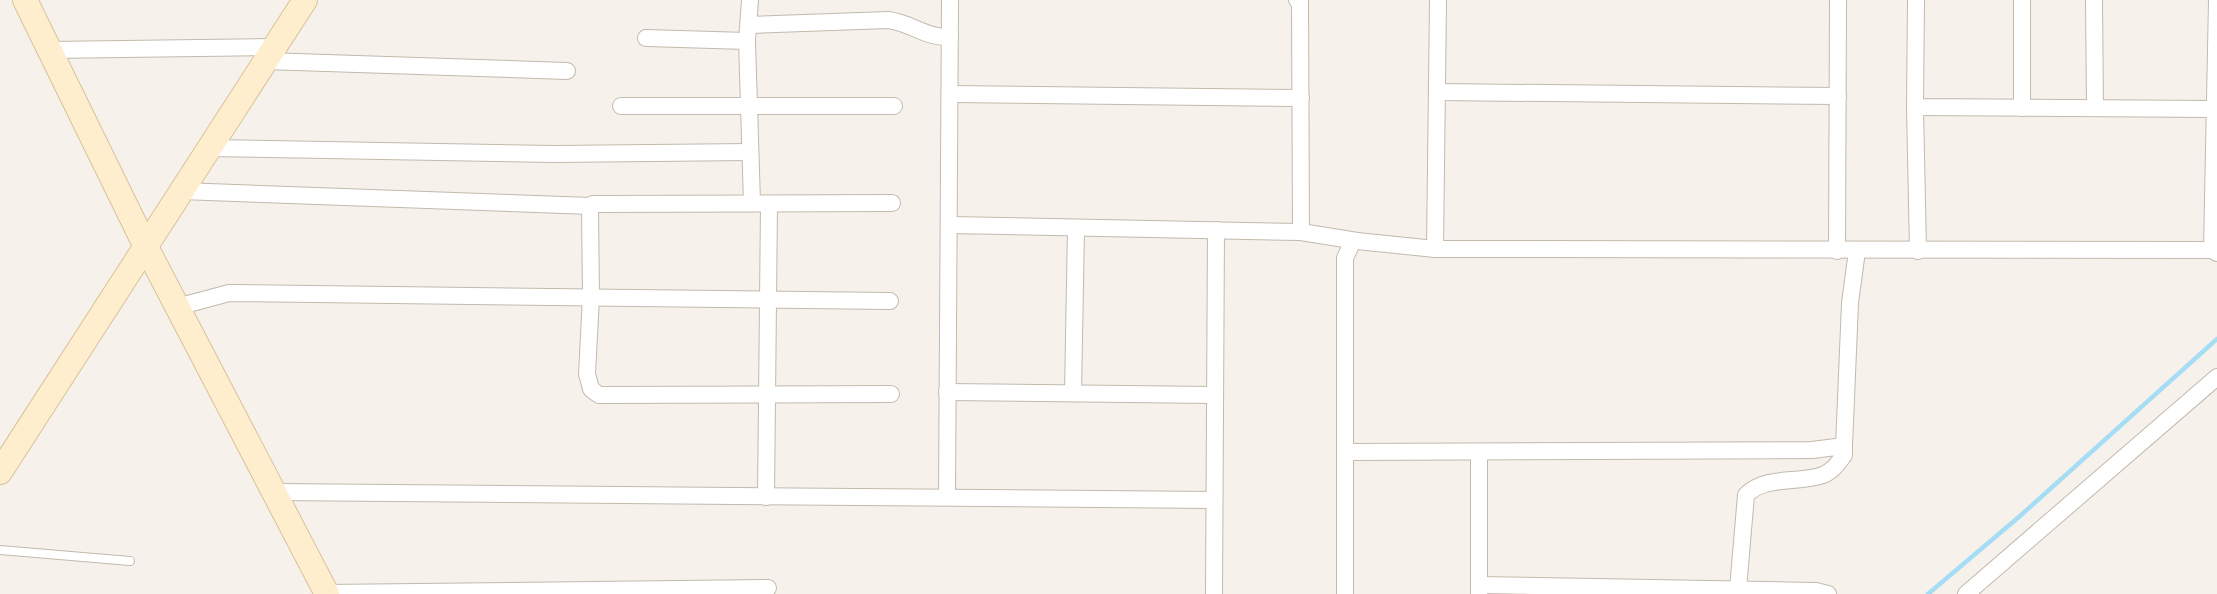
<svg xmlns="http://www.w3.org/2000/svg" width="2217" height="594" viewBox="0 0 2217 594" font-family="'Public Sans',sans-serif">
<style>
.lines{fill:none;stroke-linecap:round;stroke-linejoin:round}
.stream{stroke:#a6dcf4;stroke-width:4.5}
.lane-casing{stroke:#c3b9ad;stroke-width:10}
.street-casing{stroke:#c3b9ad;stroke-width:18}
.secondary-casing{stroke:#d8c29a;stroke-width:26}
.lane{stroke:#fff;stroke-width:8}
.street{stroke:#fff;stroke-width:16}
.secondary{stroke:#ffeecd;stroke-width:24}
</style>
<rect width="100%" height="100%" fill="#f6f2eb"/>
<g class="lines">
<!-- stream -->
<polyline class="stream" points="1928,594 2020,516 2217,339"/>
<!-- lane casing -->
<g class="lane-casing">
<polyline id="lane" points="0,550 130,561"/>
</g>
<!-- street casing -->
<g class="street-casing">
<g id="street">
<polyline points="750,0 747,41 752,203"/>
<polyline points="1297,0 1300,0 1301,232"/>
<polyline points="1916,0 1915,107 2215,109"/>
<polyline points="2022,0 2022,108"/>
<polyline points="2094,0 2095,108"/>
<path d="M749 25 888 20C912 23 925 38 950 37"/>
<polyline points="646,38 747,41"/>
<polyline points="48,50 275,47"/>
<polyline points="265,61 567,71"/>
<polyline points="1437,92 1838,96"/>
<polyline points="951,94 1301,98"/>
<polyline points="621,106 894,106"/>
<polyline points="1915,107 1918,251"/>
<polyline points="209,148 554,154 750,152"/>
<polyline points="181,191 591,206"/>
<polyline points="949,225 1301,232 1357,241"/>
<polyline points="1435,249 1438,0"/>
<polyline points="2212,250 2217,0"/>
<polyline points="1837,251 1838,0"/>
<polyline points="177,307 229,293 890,301"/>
<polyline points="947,392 1214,395"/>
<polyline points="1073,393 1076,228"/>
<polyline points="891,394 599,395 591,389 587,374 591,297 590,208 593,204 892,203"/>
<polyline points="1844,446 1850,303 1857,251"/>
<path d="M1346 452 1812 450 1844 446V455C1838 463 1833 471 1823 475 1798 484 1765 475 1746 495L1738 589"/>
<polyline points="274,492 1213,500"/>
<polyline points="947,496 950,0"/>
<polyline points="766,497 769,204"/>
<polyline points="1479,585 1816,591 1828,594"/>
<polyline points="326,593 768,588"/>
<polyline points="1214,594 1216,230"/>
<polyline points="1345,594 1345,258 1352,243 1357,241 1435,249 2212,250 2217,253"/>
<polyline points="1479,594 1479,452"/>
<polyline points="1966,594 2217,377"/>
</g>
</g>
<!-- secondary casing -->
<g class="secondary-casing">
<g id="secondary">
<polyline points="25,0 145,245 327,594"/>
<polyline points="0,472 305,0"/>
</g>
</g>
<!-- lane -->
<use href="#lane" class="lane"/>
<!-- street -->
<use href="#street" class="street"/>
<!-- secondary -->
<use href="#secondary" class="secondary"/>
</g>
</svg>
